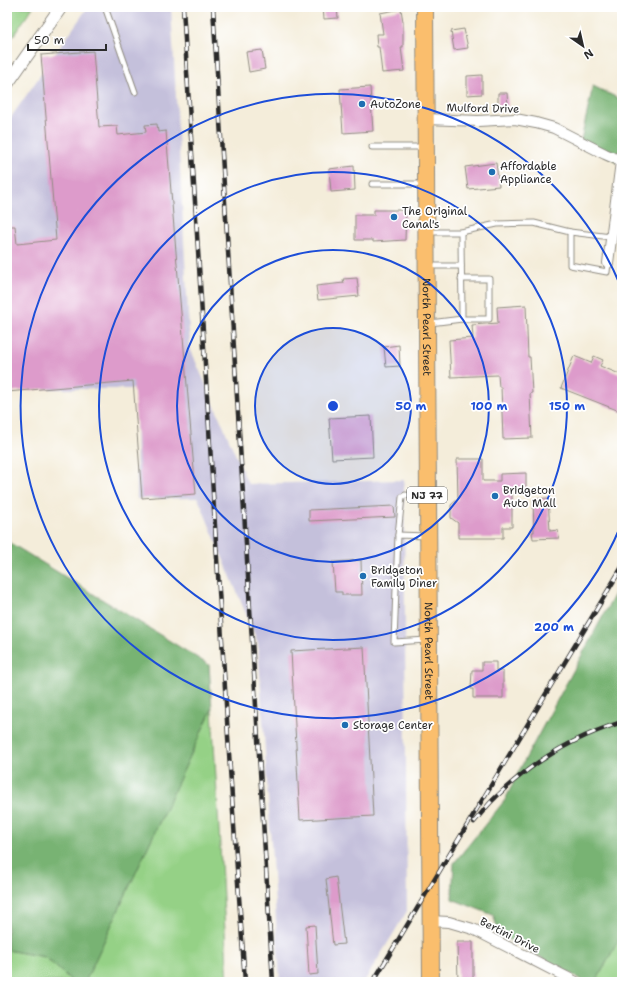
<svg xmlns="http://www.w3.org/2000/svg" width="629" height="989" viewBox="0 0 629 989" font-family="'Shantell Sans',sans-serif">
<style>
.industrial{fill:#c4c0db}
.green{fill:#95d186;stroke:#607e58}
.forest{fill:#78b373;stroke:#526f4f}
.building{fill:#dd9bcb}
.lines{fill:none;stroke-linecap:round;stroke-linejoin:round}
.service-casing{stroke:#908c82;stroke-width:7}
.minor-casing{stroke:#908c82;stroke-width:12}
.tertiary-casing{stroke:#908c82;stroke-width:14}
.primary-casing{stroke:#908c82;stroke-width:18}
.service{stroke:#fff;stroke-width:5}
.minor{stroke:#fff;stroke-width:10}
.tertiary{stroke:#fff;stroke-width:12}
.primary{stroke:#fabe6d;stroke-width:16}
.rail-casing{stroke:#2b2b2b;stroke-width:4.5}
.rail{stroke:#fff;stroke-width:3;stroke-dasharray:9;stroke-linecap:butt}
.ring{fill:none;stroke:#1d4ed8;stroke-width:2}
.poi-dot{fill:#1f6fb2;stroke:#fff;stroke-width:1.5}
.labels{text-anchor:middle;stroke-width:3.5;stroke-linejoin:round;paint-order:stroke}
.shield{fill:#fff;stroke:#6b6b6b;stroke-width:1}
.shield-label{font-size:10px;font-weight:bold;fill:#2b2b2b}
.poi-label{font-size:11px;fill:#2b2b2b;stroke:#fff;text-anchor:start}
.street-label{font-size:11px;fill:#2b2b2b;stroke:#fff}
.centre{fill:#1d4ed8;stroke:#fff;stroke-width:2}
.ring-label{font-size:12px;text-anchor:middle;font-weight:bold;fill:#1d4ed8;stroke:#fff;stroke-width:3.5;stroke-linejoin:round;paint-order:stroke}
</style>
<rect width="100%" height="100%" fill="#fff"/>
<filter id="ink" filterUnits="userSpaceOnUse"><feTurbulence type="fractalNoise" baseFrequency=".025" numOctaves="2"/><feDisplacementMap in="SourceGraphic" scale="8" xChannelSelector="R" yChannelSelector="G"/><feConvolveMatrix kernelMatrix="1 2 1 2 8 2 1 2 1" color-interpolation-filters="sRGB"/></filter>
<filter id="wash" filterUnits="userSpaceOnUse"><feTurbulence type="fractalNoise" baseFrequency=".012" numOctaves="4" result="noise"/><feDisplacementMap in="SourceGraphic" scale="16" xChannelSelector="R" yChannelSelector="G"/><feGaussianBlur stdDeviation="0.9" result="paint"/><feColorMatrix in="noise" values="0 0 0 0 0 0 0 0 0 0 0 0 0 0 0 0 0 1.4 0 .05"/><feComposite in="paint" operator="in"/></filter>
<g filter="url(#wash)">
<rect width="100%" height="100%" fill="#f4edda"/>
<!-- industrial -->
<polygon class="industrial" points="88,7 171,7 190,348 248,484 404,480 407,911 364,982 280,982 258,643 198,498 137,499 136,389 7,389 7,123"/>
<!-- green -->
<g class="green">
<polygon points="7,7 33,7 7,45"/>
<polygon points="212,709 228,982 85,982"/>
<polygon points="622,933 622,982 596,982"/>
<polygon points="7,950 45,957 73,982 7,982"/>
</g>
<!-- forest -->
<g class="forest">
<polygon points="593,86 622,100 622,165 581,140"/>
<polygon points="7,541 209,665 212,709 85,982 73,982 45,957 7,950"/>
<polygon points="622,581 622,933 596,982 586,982 500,935 493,915 452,899 454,863 505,800 522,765"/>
</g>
<g id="blocks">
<!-- building -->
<g class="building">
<polygon points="323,7 337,7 338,18 324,19"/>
<polygon points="401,9 403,22 403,47 401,47 404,71 382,73 379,47 377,47 376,34 383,34 380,13"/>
<polygon points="464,29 468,48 454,50 451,31"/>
<polygon points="262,50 265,69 249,72 246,52"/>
<polygon points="93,51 99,127 117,126 118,135 146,132 145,125 157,124 158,132 166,131 196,494 142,498 133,381 7,392 7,226 15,226 17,244 56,240 41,55"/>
<polygon points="482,75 482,94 467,95 467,76"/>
<polygon points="370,87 373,131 343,133 340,89"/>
<polygon points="498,93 507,93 508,106 498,106"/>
<polygon points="496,163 499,186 468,189 465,167"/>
<polygon points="354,166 355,190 331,192 329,169"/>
<polygon points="374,210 406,210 405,240 373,242 373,240 355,240 355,215 374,215"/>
<polygon points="357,278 359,296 318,300 316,286 344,283 343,279"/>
<polygon points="526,305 528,357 530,357 532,393 530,393 532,438 503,439 501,387 499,387 498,375 451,377 449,340 473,338 472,325 498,323 497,307"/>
<polygon points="399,345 400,366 386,367 384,347"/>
<polygon points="574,356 591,363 594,356 603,360 600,366 622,375 622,412 561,388"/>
<polygon points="371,416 373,457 332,459 329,418"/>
<polygon points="457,459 483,459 483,481 500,481 500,474 526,473 526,492 512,492 512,527 503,527 503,538 458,538 458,523 451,518 451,505 458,499"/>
<polygon points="548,498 550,531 558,530 559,538 533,539 532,532 534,532 533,499"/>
<polygon points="394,506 395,517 309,521 309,510"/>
<polygon points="361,560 362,595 342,595 342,592 335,592 333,562"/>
<polygon points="364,647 373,816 300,820 291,651"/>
<polygon points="482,662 496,662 496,671 503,671 503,698 473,698 473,689 471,689 472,670 482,670"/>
<polygon points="336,877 344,944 333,945 326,879"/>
<polygon points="315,925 318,974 309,975 306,926"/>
<polygon points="457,942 473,942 473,982 458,982"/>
</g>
</g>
</g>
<g filter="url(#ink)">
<use href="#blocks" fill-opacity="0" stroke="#908c82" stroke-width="1"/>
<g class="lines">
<!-- service casing -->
<g class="service-casing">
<g id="service">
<polyline points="105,7 135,92"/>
<polyline points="372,147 423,147"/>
<polyline points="372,184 423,184"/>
<path d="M429 232H461C461 261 462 290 462 319H489V279H461"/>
<polyline points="461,232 497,224 534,223 570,232 570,265 607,272 608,263"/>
<polyline points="570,232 611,237"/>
<polyline points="428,266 461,266"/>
<polyline points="430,323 462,319"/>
<polyline points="398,535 402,497 405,495 426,497"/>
<polyline points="427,536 398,535 394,642 427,640"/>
</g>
</g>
<!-- minor casing -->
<g class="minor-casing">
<g id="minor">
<polyline points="426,119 478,121 515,119 536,123 554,128 605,154 621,161"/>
<polyline points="608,263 622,154"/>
<polyline points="430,921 449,922 473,929 576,982"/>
</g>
</g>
<!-- tertiary casing -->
<g class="tertiary-casing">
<polyline id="tertiary" points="7,84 61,7"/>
</g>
<!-- primary casing -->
<g class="primary-casing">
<g id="primary">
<path id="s1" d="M425 7 431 982"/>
</g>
</g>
<!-- service -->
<use href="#service" class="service"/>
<!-- minor -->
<use href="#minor" class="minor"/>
<!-- tertiary -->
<use href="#tertiary" class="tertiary"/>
<!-- primary -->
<use href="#primary" class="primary"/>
<!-- rail casing -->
<g class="rail-casing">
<g id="rail">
<polyline points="183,7 230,769 245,982"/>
<polyline points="213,7 273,982"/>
<path d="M474 822C481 814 488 804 496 797 532 762 574 737 622 722"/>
<polyline points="373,982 622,567"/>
</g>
</g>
<!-- rail -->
<use href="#rail" class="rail"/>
</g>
</g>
<!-- distance rings -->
<circle cx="333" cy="406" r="78" fill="#1d4ed8" fill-opacity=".12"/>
<g class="ring">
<circle cx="333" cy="406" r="78"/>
<circle cx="333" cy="406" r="156"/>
<circle cx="333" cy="406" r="234"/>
<path d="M621 525A312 312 0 1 1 621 287"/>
</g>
<!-- markers -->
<g class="poi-dot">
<circle cx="362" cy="104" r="4"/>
<circle cx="492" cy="172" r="4"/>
<circle cx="394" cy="217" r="4"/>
<circle cx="495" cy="496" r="4"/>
<circle cx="363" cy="576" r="4"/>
<circle cx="345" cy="725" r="4"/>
</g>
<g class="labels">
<!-- shield labels -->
<rect class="shield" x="407" y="487" width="40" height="16" rx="3"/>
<g class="shield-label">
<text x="427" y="499">NJ 77</text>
</g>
<!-- poi labels -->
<g class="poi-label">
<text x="370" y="108">AutoZone</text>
<text x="500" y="170">Affordable<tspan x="500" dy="13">Appliance</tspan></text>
<text x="402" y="215">The Original<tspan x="402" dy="13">Canal's</tspan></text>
<text x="503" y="494">Bridgeton<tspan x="503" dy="13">Auto Mall</tspan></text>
<text x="371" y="574">Bridgeton<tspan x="371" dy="13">Family Diner</tspan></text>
<text x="353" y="729">Storage Center</text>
</g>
<!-- street labels -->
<g class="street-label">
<text transform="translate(483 108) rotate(1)" y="4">Mulford Drive</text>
<text dy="4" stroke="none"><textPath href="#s1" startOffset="320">North Pearl Street</textPath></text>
<text dy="4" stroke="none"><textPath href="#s1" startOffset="644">North Pearl Street</textPath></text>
<text transform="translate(510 935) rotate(27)" y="4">Bertini Drive</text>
</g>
</g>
<circle cx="333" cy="406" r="6" class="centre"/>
<g class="ring-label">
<text x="411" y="410">50 m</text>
<text x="489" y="410">100 m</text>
<text x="567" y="410">150 m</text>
<text x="554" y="631">200 m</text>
</g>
<!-- margin -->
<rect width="629" height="989" fill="none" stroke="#fff" stroke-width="24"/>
<!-- north arrow -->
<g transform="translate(583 46) rotate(146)" stroke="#ffffff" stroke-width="3" paint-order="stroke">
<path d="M0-3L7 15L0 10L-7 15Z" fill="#2b2b2b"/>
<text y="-6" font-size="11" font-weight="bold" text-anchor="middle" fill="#2b2b2b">N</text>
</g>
<!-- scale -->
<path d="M28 44v6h78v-6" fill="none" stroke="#2b2b2b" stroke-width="2"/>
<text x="34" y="44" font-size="12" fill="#2b2b2b" stroke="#ffffff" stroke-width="3" paint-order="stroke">50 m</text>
</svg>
